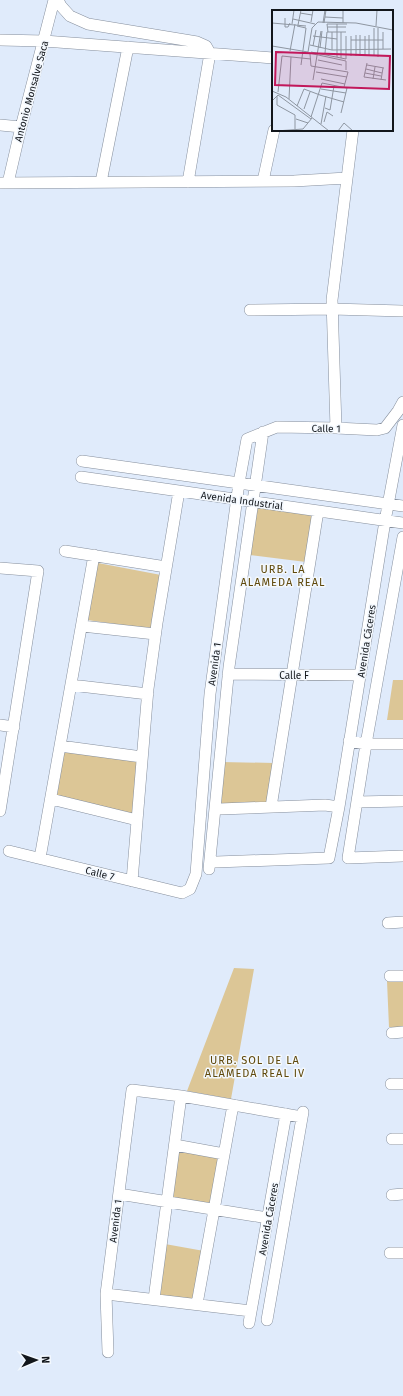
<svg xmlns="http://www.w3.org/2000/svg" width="403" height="1396" font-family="'Fira Sans',sans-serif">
<rect width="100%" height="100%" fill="#e0ebfb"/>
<path fill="#dcc696" d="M258,506L312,514L306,562L250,555Z
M98,563L161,575L151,629L87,620Z
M393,680H403V720H387Z
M64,751L139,761L134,814L57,795Z
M221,762L274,763L267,803L218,805Z
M234,968L254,969L231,1099L187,1091Z
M403,980V1027H389L387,981Z
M177,1148L221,1156L212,1204L171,1198Z
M165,1244L204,1251L195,1300L157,1297Z"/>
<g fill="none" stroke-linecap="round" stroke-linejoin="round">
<g stroke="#868f9d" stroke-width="12">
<path id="minor" d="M58,0L61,6L70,16L88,24L197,42L206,46L210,53L188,182
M0,40L44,41L273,58
M0,125L21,127
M263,181L274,130
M101,182L128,47
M0,183L294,181L347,178
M8,183L21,127L54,0
M250,310L332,309L403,311
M336,428L332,300L353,130
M82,461L403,506
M81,477L403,523
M403,537L366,744L348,858L403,856
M65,551L166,567
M0,568L38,571L0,811
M82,626L155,634
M228,674L360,675
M71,685L148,694
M0,725L14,727
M349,741L366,744H403
M60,746L142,757
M51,799L137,820
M357,802L403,801
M271,807L318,511
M220,809L325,805L339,807
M9,851L182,893L190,889L196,874L210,694L239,483L247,439L277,427L336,428L377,430L385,428L398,411L403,402
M40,858L94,555
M216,862L329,858L339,807L385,521L403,425
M209,869L229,667L263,432
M132,881L148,689L157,623L179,491
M388,923L403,922
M390,976H403
M392,1033L403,1032
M391,1084H403
M392,1139H403
M175,1145L224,1154
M119,1194L268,1218
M392,1195L403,1194
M390,1253H403
M106,1294L251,1311
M154,1299L181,1096
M197,1304L233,1105
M267,1320L303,1112
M249,1323L286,1114
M108,1352L106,1294L132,1090L181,1096L302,1117"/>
</g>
<use href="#minor" stroke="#fff" stroke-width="11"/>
</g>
<g text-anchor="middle" stroke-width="3" stroke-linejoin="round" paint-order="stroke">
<g font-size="10" fill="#12161b" stroke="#f3f8fe">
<text transform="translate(31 91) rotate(-75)" y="4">Antonio Monsalve Saca</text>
<text transform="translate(326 428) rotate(1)" y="4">Calle 1</text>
<text transform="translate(242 500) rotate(8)" y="4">Avenida Industrial</text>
<text transform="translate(366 641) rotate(-81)" y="4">Avenida Cáceres</text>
<text transform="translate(214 664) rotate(-82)" y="4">Avenida 1</text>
<text x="294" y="679">Calle F</text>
<text transform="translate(100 873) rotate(14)" y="4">Calle 7</text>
<text transform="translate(268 1219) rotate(-80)" y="4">Avenida Cáceres</text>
<text transform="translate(115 1221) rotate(-83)" y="4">Avenida 1</text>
</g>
<g font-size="11" letter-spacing="1" fill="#60490b" stroke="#f3f8fe">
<text x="283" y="573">URB. LA<tspan x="283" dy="13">ALAMEDA REAL</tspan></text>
<text x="255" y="1064">URB. SOL DE LA<tspan x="255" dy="13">ALAMEDA REAL IV</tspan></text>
</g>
</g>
<g transform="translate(272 10)">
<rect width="121" height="121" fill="#e0ebfb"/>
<path fill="none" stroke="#8e96a1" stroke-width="1" d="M28,3L40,5M53,7L71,8M13,8V17H16L18,13M21,9L43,14M39,12L41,0M0,13L34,16M51,13L53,0M52,13L54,0M71,13V0M20,14L22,0M26,15L29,0M25,16L34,18L29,55M104,16L105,0M56,17H74M106,18V47M56,22L55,14H75M60,22V40M69,22V48M111,22V39M88,25V46M41,26L65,29M79,26V46M93,26V46M79,30H111M38,35L60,40L119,39M0,36L36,42L40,18L46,12L84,13L121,20M41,36L44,20M48,38L50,21M18,41L23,14M39,42L74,49V26M37,43L74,51V60M53,43L55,22H74M38,44L39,56L76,62L72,77M84,46V25M97,46V25M102,46V18M65,47V14M46,50L70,55M95,53L92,67L114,70M95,55L112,58M94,59L110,63M44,62L75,67M93,63L109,66M49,69L73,74M101,69L103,57M41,70L49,21M109,70L111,58M49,79L74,83M0,81L14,87L57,121M6,82L10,46L39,49M48,85L72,92M5,86V95L23,105V119M17,89L19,47M0,91L6,85L39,109M25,96L32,79L48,85M53,98L58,100L62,76M32,99L38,82M39,107L50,73L75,78L69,103M24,109L36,113M52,112L55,102L61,106M49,114L54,86M4,121L31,119L40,108M66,121L72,113L81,121"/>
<path fill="#c2185b" fill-opacity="0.15" stroke="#c2185b" stroke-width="2" d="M4,42L118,46L117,79L3,75Z"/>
<rect width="121" height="121" fill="none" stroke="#12161b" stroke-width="2"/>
</g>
<g transform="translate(36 1360) rotate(88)" stroke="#f3f8fe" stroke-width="3" paint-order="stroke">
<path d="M0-3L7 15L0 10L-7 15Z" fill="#12161b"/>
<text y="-6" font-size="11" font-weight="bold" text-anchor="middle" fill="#12161b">N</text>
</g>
</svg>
